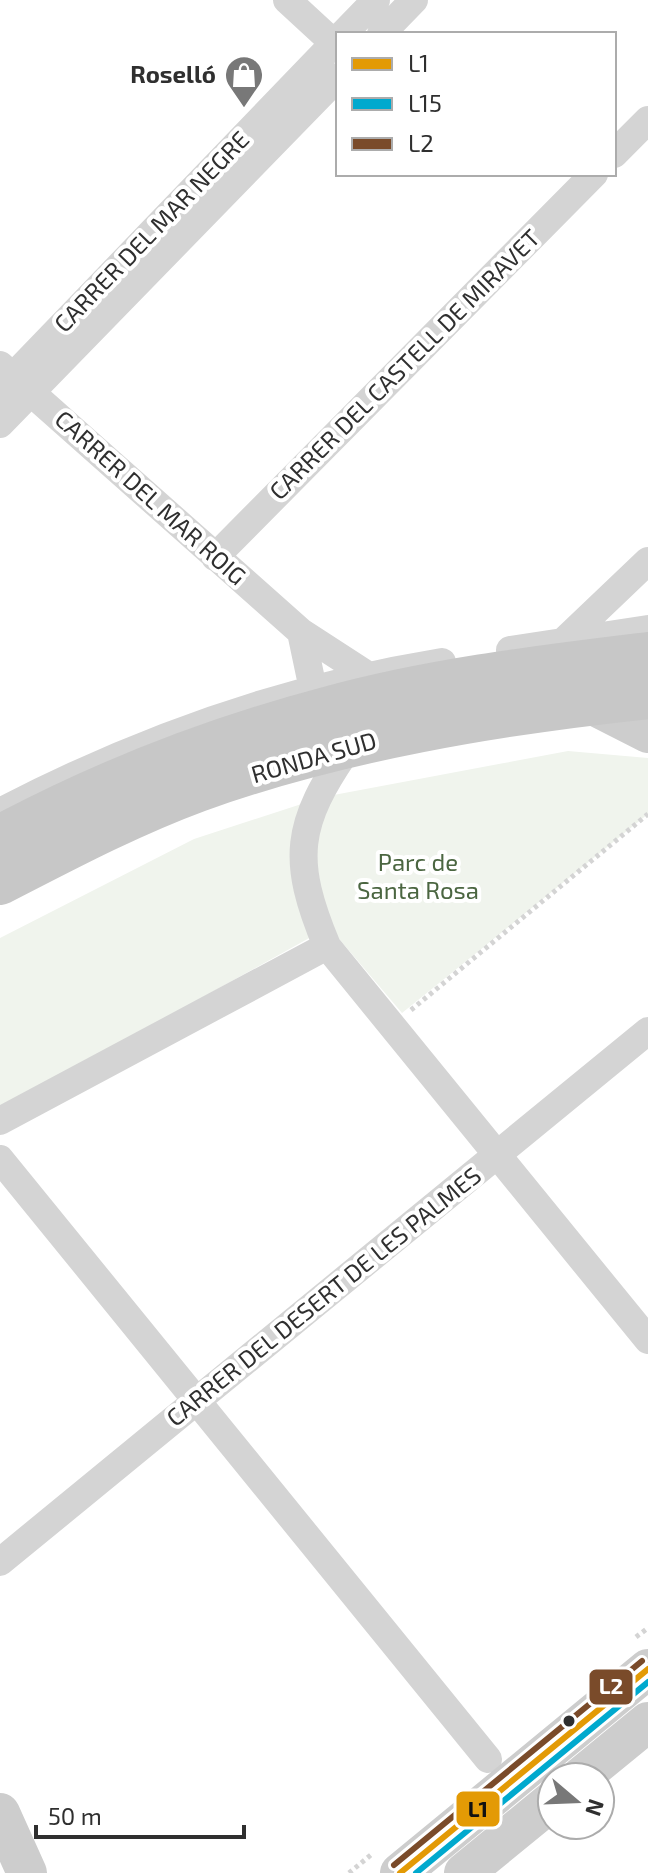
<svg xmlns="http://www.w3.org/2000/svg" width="648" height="1873" font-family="'Exo 2',sans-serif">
<rect width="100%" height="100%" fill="#fff"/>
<path fill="#f0f4ed" d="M568,751L648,758V814L402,1013L329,927L0,1110V938L194,839L323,797Z"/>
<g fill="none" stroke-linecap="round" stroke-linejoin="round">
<path stroke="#d4d4d4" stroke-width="5" stroke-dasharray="4 4" stroke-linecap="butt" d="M411,1010L648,814
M636,1637L648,1628
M349,1873L372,1854"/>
<path stroke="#d4d4d4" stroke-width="28" d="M287,0L338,47
M343,34L376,0
M381,34L414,0
M614,154L648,120
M0,365L301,632L375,680
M0,390L338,39
M0,424L338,77
M215,557L594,174
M301,632L313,689
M563,642L648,561
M510,650L648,629
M349,747C295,824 291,860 327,946L648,1340
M0,812C138,740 288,687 442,662
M0,1121L327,946
M0,1159L488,1759
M0,1562L648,1031"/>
<path stroke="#cdcdcd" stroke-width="40" d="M589,703L648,733
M581,1777L648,1722
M0,1813L27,1873
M400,1873L648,1669
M464,1873L552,1801"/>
<path stroke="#c7c7c7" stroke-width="44" d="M0,837C103,782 213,739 326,709C430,680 541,667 648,654
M0,883C64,850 130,815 198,790C340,739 498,713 648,697"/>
<g stroke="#fff" stroke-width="12">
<path id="bus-1" d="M400,1873L648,1669"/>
</g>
<g stroke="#fff" stroke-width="12">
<path id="bus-2" d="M416,1873L648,1682"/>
</g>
<g stroke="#fff" stroke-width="12">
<path id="bus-3" d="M394,1865L642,1661"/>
</g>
<use href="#bus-1" stroke="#e39a05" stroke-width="6"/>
<use href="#bus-2" stroke="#00a9ce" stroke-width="6"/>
<use href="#bus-3" stroke="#7a4b2a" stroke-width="6"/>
</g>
<defs>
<g id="shop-pin" transform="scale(2)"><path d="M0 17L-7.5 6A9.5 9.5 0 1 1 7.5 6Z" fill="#787878" stroke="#fff"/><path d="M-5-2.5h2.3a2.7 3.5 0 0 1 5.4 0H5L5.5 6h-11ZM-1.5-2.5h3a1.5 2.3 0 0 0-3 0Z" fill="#fff"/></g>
</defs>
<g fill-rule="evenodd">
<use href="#shop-pin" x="244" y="75"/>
</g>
<circle fill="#2f2f2f" stroke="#fff" stroke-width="3" cx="569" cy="1721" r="7"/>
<g text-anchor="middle" stroke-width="8" stroke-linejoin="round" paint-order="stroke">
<g font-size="24" font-weight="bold" fill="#2f2f2f" stroke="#fff" text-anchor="end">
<text x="216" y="83">Roselló</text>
</g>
<g font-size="24" fill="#2f2f2f" stroke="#fff">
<text transform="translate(152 232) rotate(-46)" y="8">CARRER DEL MAR NEGRE</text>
<text transform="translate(405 365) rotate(-45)" y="8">CARRER DEL CASTELL DE MIRAVET</text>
<text transform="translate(150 498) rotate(42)" y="8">CARRER DEL MAR ROIG</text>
<text transform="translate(314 758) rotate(-16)" y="8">RONDA SUD</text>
<text transform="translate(324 1297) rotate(-39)" y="8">CARRER DEL DESERT DE LES PALMES</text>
</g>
<g font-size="24" fill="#4b6641" stroke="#fff">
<text x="418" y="871">Parc de<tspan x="418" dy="28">Santa Rosa</tspan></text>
</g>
</g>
<g stroke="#fff" stroke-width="3">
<rect x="588" y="1668" width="46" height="38" rx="8" fill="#7a4b2a"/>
<rect x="455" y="1790" width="46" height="38" rx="8" fill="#e39a05"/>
</g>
<g font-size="22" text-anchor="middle" font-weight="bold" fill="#fff">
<text x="611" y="1694">L2</text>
</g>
<g font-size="22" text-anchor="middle" font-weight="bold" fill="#111">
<text x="478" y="1817">L1</text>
</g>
<rect x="336" y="32" width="280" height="144" fill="#ffffff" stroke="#acacac" stroke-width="2"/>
<rect x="352" y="58" width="40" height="12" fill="#e39a05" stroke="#acacac" stroke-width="2"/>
<text x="408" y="72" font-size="24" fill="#2f2f2f">L1</text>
<rect x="352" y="98" width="40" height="12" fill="#00a9ce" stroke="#acacac" stroke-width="2"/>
<text x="408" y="112" font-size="24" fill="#2f2f2f">L15</text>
<rect x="352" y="138" width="40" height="12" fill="#7a4b2a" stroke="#acacac" stroke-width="2"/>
<text x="408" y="152" font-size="24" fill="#2f2f2f">L2</text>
<g transform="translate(576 1801) rotate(109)"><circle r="38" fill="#ffffff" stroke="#acacac" stroke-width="2"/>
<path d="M0-6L14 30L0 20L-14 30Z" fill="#787878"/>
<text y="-12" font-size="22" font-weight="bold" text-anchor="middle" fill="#2f2f2f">N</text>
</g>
<path d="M36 1825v12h208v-12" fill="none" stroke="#2f2f2f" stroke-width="4"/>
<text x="48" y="1825" font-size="24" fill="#2f2f2f" stroke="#ffffff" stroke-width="6" paint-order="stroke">50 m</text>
</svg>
